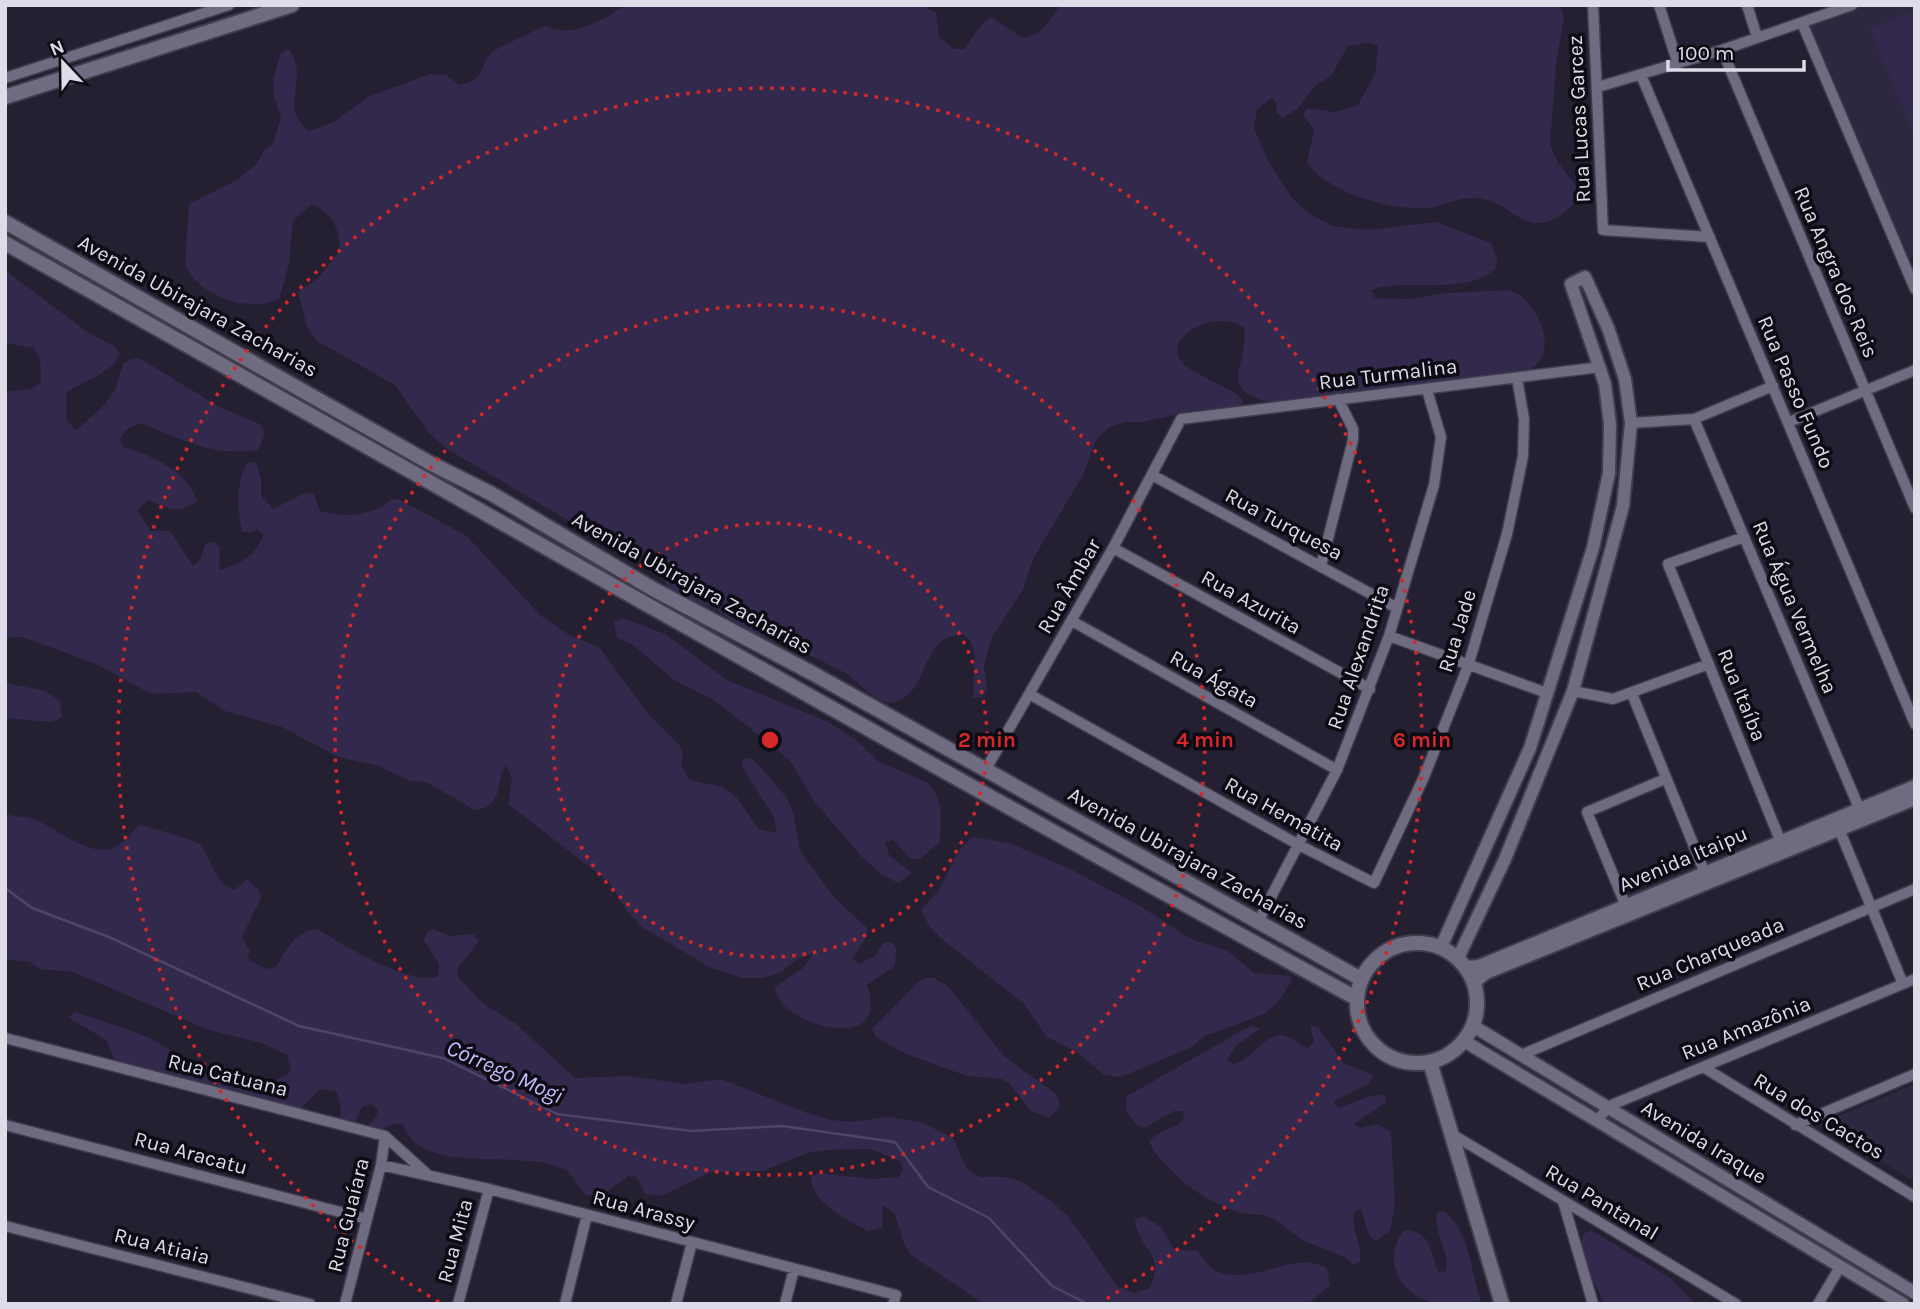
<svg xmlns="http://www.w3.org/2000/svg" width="1920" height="1309" font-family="Karla,sans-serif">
<rect width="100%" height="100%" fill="#242032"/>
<path fill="#2d283f" d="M1852,5H1915V257L1906,260L1802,23Z
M1915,1084V1182L1819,1124Z"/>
<path fill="#32294d" d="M625,5H923L936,13L939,37L954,49H964C972,39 980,23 991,17L1023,38C1046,34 1047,20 1061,5H1560L1564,17L1556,64L1550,144L1557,161L1579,190C1578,203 1571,207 1562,214C1526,240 1512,202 1479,198C1462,196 1443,206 1427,208C1393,212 1324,191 1307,162L1314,130L1303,115L1307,108L1334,112L1358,105L1375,74L1378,46L1368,43L1348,46L1331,76L1315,86L1298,108L1283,118L1276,113L1277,104L1272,98L1257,109L1254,128L1268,161L1292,198L1307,212L1332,226L1367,230L1436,222L1491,243L1497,259L1496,268C1467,297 1408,277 1371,290L1375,298L1408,299L1448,293L1509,290C1541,300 1564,362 1522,372L1274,403C1214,391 1249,367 1244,328C1220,308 1162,335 1181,361C1191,373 1223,385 1238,395L1243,401L1239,409L1222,412L1202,409L1142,422H1125L1108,428L1096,440L1083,475L1034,557L1022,591L991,639L984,666L987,690L982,697L973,698L975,656L970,640L964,635C919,634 932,689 897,701C877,709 860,680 843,672C831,666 818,659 805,653C788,644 768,641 750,631C738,624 726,616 714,609C703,604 690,601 679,595C661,586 661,566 646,555L588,532L447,449L429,433L395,385L317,341L307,327L298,292L318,278L340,251C339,227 333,214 312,204L293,221L289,264L279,299C249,314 198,296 185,264L189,204L237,180L257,164L264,150L273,144L281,118L274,97L273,79L281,53L289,49C311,80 277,107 309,131L332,123L368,97L430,74L446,75L459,85C487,80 477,68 492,52C495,49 540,28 546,26C567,40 607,19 625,5Z
M1911,11L1915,19V137L1870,29Z
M5,270L89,333L114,346L120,354C113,373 82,381 67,393L66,419L76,431L104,405L115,390L123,364L130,359L139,358L218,406L262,425L265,434L258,450C209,457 184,439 140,423L126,430L120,439L123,447C151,455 188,471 197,501C180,514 166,509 149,500L137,510L151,531H170L193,566L200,560L205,544L214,542L220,547L219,570C236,567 261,552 263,534L257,530L250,533L242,531C237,509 236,483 247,463L256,462L261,478V496L273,509L305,493L314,494L320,511C342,518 375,516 392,499L400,500L467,536L540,615L568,634L600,648L648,714L680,746L683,756L681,765L690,780L723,787L737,798L759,829L777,833L774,817L742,767L743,758L751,759L758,764L787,798L794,815L800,850L833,896L867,928V936L853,958L858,964L874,957L884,943L892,942L896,949L895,966L867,985C894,1058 775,1025 775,987L803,968L813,954L799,958L780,973L761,978H742L711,968L642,927L627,911L609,882L508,804L512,779L506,765C495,783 504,807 475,810L428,783L408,780L379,766L338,757L282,727L225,711L196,692L151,694L98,665L56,649L22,637L5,638V392L31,389L41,382L40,358L33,348L5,343Z
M623,618L665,634L727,680L826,721L854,738L878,761L928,783L935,792L941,809L940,842L920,859H911L893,840L885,842L889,855L912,873L899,883L883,876L861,856L814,801L791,762L769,743L712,699L674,680L632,644L617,638L614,622Z
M5,683L46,691L60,701L62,717L52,722L5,718Z
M5,814C16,817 28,816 38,821C59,830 85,854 110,849C124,846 129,833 140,825C148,827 194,840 198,843C214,858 211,882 235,890L247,879L259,890L261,898L242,937L250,952L247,954L250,961L267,969L276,967C286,950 295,931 317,929C342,944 411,987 438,976L439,964L424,940L427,932L434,929L449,936L473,934L479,941L457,969L458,977L484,1004L516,1024L575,1078L628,1076L686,1084L721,1079L807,1113L832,1120L853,1122L887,1117L921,1122L953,1138L966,1167L973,1174L981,1177H1005L1020,1181L1052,1202L1068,1216L1117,1286L1134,1293L1150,1288C1166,1249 1138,1252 1135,1219L1143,1216L1161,1227L1174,1249L1197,1251C1203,1257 1208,1267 1216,1271C1253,1287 1294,1249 1327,1268L1330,1285L1308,1304H984L910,1254L902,1239L895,1214L882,1205L883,1227L868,1231C848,1221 811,1202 811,1178L817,1173L872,1179L899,1177L903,1169L900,1161L871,1149L827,1150L807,1153L763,1171L711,1172L661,1196L645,1194L637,1177L628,1176L606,1192L587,1196C577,1188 574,1173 562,1168C521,1151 448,1170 414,1142C409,1137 406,1130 402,1124H392L379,1131L366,1127L376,1117L378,1109L371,1104L362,1107L354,1124L340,1123L341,1107L336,1091L320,1089L300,1109L260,1098H244L116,1063L106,1040L68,1017L75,1012C100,1021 122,1026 147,1037C165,1045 180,1059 198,1068C220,1078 273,1091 291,1071L287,1055L262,1043L209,1030L73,972L39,969L30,962L5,959Z
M973,837L1009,843L1070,869L1140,906L1193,940L1228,951L1254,973L1290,976L1292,981L1277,1003L1264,1014L1205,1036L1191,1047L1128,1074L1120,1077L1104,1075L1077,1052L1047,1037L1024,1004L942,939L930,927L921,911C926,903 934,897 939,889C951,870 953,852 973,837Z
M926,978H934L949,987L1004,1056L1055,1093C1063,1104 1059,1111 1048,1118L1031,1111L1009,1083L1002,1079L967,1076L906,1054L876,1037L872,1029L918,982Z
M1252,1025L1260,1029L1237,1045L1227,1059L1233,1064C1253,1060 1265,1033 1282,1035C1292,1036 1298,1045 1308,1048L1314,1041L1310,1025L1318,1027L1343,1063L1373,1075L1370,1083L1334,1101L1338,1108L1370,1096L1386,1095L1385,1103L1354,1124L1361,1128L1377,1124L1391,1132L1395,1206L1390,1231L1375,1241L1369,1235L1361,1209L1354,1212C1350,1229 1363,1244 1360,1261L1354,1265C1340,1252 1325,1250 1307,1242C1294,1236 1284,1225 1272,1218C1261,1213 1247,1215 1235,1211C1203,1201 1165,1171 1149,1142C1157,1130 1174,1130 1184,1119L1183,1111H1174L1144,1128L1137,1125L1126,1112L1127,1096Z
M1437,1212H1445C1472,1235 1470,1273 1482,1304C1468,1304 1451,1307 1437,1304C1401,1296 1380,1262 1404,1230C1432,1231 1430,1252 1439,1273L1446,1271C1451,1250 1432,1233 1437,1212Z
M1591,1230L1669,1277L1696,1304H1604C1596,1282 1577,1258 1583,1234Z"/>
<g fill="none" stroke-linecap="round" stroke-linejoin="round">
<path stroke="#514469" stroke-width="2.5" d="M5,888L32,908L109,937L299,1026L443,1058L557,1114L691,1131L782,1126L895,1142L928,1187L989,1218L1052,1286L1088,1304"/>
<g stroke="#403c4b" stroke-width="13">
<path id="minor" d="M1593,5L1603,230L1710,237
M1659,5L1678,64
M1747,5L1757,37
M1802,23L1915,289
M1722,50L1915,508
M1641,75L1915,724
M5,78L229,5
M1598,87L1722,50L1852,5
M1694,419L1862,815
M1789,422L1915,370
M1631,423L1694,419L1773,386
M1152,475L1397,608
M1744,537L1668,564L1780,840
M1113,548L1370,689
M1321,566L1353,440V429L1338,399
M1072,621L1337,770
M1389,636L1547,693
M1573,691L1613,699L1709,664
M1029,694L1299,845L1374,883L1424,777L1468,666L1507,534L1523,456L1524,419L1517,378
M1632,694L1707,878
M986,769L1113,548L1181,419L1600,367
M1837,824L1903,984
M1628,911L1587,812L1665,779
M1258,922L1337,770L1389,636L1434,485L1441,437L1427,390
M5,1038L385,1136L426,1173
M1521,1055L1915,889
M1703,1067L1915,1197
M1598,1120L1609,1106L1915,979
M5,1125L367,1219
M1795,1125L1915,1074
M1450,1133L1736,1304
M381,1165L489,1189L896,1295L893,1304
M1563,1201L1593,1304
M5,1226L310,1304
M345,1304L381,1165L385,1136
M458,1304L489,1189
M565,1304L587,1215
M676,1304L692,1242
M785,1304L794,1269
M1818,1304L1840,1267"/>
</g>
<g stroke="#403c4b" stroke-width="16">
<path id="tertiary" d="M1441,947L1530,748L1593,548L1609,473L1610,424L1605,384L1571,284L1585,277L1608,328L1625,379L1631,423L1623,506L1573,691L1505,859L1458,958
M1466,967L1479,966L1915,786
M1474,983L1486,973L1915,799
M1473,1026L1915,1293
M1464,1041L1903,1304"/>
</g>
<g stroke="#403c4b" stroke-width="18">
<path id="secondary" d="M5,97L292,5
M5,222L430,463L492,494L653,589L812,673L1361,979
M5,243C455,495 903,752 1356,998
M1357 1003a60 60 0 1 1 120 0a60 60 0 1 1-120 0Z
M1430,1062L1502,1304"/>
</g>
<use href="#minor" stroke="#6f6b81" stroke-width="10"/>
<use href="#tertiary" stroke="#6f6b81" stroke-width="12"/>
<use href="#secondary" stroke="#6f6b81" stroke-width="14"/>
</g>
<g fill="none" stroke="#d62828" stroke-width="3.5" stroke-dasharray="3.5 7">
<circle cx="770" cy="740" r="217"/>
<circle cx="770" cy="740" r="435"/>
<path d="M439 1302A652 652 0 1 1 1101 1302"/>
</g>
<g text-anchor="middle" stroke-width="7" stroke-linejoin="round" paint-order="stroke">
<g font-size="21" fill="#dedce8" stroke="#0d0b13">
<text transform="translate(1579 119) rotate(-93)" y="7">Rua Lucas Garcez</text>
<text transform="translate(1836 272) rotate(67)" y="7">Rua Angra dos Reis</text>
<text transform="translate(198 306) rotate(29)" y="7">Avenida Ubirajara Zacharias</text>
<text transform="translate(1388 374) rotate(-7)" y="7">Rua Turmalina</text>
<text transform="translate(1796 392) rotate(67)" y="7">Rua Passo Fundo</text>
<text transform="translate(1284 524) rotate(28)" y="7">Rua Turquesa</text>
<text transform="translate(692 583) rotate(29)" y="7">Avenida Ubirajara Zacharias</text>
<text transform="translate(1069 586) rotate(-60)" y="7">Rua Âmbar</text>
<text transform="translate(1251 602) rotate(29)" y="7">Rua Azurita</text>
<text transform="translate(1795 607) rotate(67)" y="7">Rua Água Vermelha</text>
<text transform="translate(1457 631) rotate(-73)" y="7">Rua Jade</text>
<text transform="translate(1358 657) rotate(-71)" y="7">Rua Alexandrita</text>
<text transform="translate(1214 679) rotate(29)" y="7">Rua Ágata</text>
<text transform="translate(1742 695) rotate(68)" y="7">Rua Itaíba</text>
<text transform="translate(1284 814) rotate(29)" y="7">Rua Hematita</text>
<text transform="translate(1188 858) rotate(29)" y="7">Avenida Ubirajara Zacharias</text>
<text transform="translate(1683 859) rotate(-23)" y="7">Avenida Itaipu</text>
<text transform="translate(1710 954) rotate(-23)" y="7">Rua Charqueada</text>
<text transform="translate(1746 1028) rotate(-22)" y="7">Rua Amazônia</text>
<text transform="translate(228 1075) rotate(14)" y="7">Rua Catuana</text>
<text transform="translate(1819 1116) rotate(31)" y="7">Rua dos Cactos</text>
<text transform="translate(1704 1142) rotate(31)" y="7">Avenida Iraque</text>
<text transform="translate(191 1153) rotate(15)" y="7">Rua Aracatu</text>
<text transform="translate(1602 1202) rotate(31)" y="7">Rua Pantanal</text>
<text transform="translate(644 1210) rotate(15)" y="7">Rua Arassy</text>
<text transform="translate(348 1215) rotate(-76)" y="7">Rua Guaíara</text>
<text transform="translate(455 1241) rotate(-75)" y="7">Rua Mita</text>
<text transform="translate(162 1246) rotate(14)" y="7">Rua Atiaia</text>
</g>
<g font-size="23" font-style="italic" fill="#c6b8fb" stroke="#0d0b13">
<text transform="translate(505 1071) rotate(24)" y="8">Córrego Mogi</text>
</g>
</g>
<circle cx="770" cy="740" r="10" fill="#d62828" stroke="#0d0b13" stroke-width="3.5"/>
<g font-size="21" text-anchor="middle" font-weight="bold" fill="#d62828" stroke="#0d0b13" stroke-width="7" stroke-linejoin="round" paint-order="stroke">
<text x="987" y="747">2 min</text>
<text x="1205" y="747">4 min</text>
<text x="1422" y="747">6 min</text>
</g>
<rect width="1920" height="1309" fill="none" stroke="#dedce8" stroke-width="14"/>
<g transform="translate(63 63) rotate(338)" stroke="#0d0b13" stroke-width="5" paint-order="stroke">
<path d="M0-5L12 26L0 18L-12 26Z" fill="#dedce8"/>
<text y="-10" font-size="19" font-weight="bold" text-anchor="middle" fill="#dedce8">N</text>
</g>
<path d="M1668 60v10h136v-10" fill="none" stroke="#dedce8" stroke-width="3.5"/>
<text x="1678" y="60" font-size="21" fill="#dedce8" stroke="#0d0b13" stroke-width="5" paint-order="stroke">100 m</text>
</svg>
